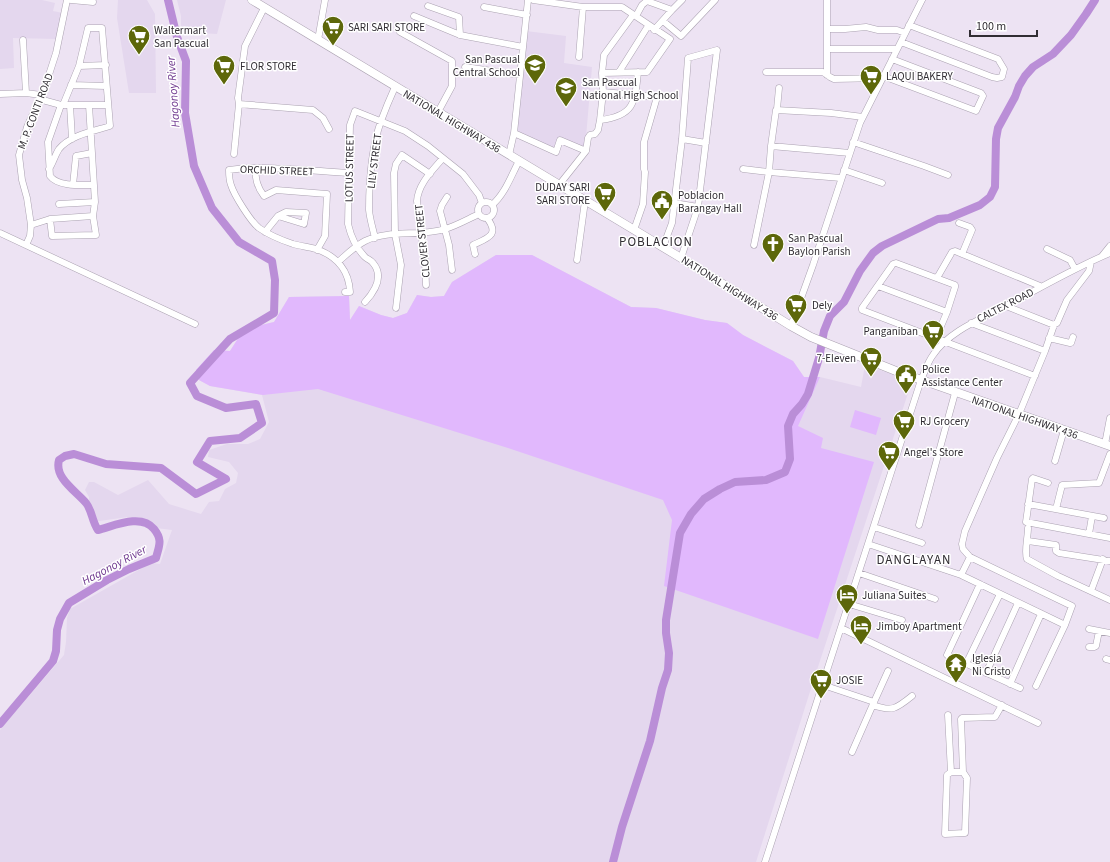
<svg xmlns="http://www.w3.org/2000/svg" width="1110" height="862" font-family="'Source Sans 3',sans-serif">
<rect width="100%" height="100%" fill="#ede3f3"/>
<path fill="#e4d7ee" d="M0,0H42L55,3L53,11L63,13L57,39L13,38L14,68L0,69Z
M118,0H147L155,14L156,93H129L117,18Z
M177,0H226L217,34L181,32V16Z
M526,31L566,36L564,63L592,67L585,149L559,140L555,150L516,133Z
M496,255H532L631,307L656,308L705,320L727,323L743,335L793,361L804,377H820L861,387L865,365L912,381L814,679L756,862H0V730L64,655L66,642L67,618L70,609L151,563L160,564L172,530L156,528L151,523L128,517L99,521L89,520V497L85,490L89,482H94L118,495L148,480L169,504L201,514L209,502L219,501L225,489L236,483L238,473L229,462L208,457L209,450L227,444H248L260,439L269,422L262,395L210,386L199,380L196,370L214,350L230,351L244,329L274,322L289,297L349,296L350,320L359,306L381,315L393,318L407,313L417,295L431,297L444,296L452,282Z"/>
<path fill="#e1b8fd" d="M496,255H532L631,307L656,308L705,320L727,323L743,335L793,361L804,377H820L798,426L823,438L821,448L874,462L818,639L664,586L672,520L663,500L508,448L318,389L263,395L210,386L199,380L196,370L214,350L230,351L244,329L274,322L289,297L349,296L350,320L359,306L381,315L393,318L407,313L417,295L431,297L444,296L452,282Z
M855,410L881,418L876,435L850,427Z"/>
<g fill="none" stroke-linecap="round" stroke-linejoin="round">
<path stroke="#ba8ed7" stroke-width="8" d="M0,724L53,661L56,651L57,630L60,619L69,603L107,580L129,569L156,558C159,546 163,540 154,529C141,513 114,526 98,530C92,522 92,510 86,503C76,491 54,478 59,460L65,456L74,454L106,464L161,468L196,494L226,479L197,462L210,441L240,438L262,423L256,404L226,408L197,396L190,383L230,339L274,313L275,280L272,261L239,242L212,208L194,166L185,113L186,61L177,37L168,0
M613,862L622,827L650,741L662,688L668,670L669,653L666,633V620L680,533L691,514L704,499L720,489L735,482L766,480L785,472L790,459L788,426L793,414L802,404L808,394L819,358L824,331L830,316L844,302L860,271L873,253L882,246L938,219L949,218L980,205L990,197L995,187L996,139L998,128L1015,97L1019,86L1025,76L1033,67L1053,54L1071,35L1086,14L1095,0"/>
<g stroke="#aba2b1" stroke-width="7">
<path id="minor" d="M71,0L93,2
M533,0L583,7H622L670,39L647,72L602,73
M827,0V75
M647,1L672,10L682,0
M428,6L459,17L460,35
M484,7L527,15
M414,16L460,35L523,47
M636,16L642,5L648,0
M663,21L681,36L715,0
M827,29H845L866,27L878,30H897L905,33
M654,30L672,10
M400,32L452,61V86L438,112
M23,40L26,93
M318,40L325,0
M901,42L992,77L997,78L1002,77L1004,69L998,59L909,25
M827,49H897
M579,57L583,7
M79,66L106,65
M465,67L520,75
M619,72L648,26
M766,72H823L830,77L834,79L882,78
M883,76L976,111L983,96L981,93L892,59
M71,85L106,86
M603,92L657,97L644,142V169L645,172L643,204L634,230
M0,94L26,93L41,95
M39,99L61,105H108
M239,104L313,110L323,118L329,129
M61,105L48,142L50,176C58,187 82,185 94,185
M70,105L72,139
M777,109L779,88
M600,120L603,92L602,73L604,55L633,15
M514,133L556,152L560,140L586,151
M682,139L706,143
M853,142L924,166L948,175
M771,146L776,110L831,113L863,117
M234,154L239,104L238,98L245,46L264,8
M509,155L514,133L528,0
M49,169C53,163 55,155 59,149C70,135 94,131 110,126L102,28H88L79,66L63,105
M255,169C256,180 257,187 264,196L276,190L327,194L325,236L317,250
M743,169L769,172L754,245
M844,170L882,183
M841,178L769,172L771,146L850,153
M73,185L76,156L92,153
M559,185L586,151L588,138L590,135L595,134L598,130L600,120C634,116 635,103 638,72
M447,197L442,205L440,211L449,245L452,270
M478 210a8 8 0 1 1 16 0a8 8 0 1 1-16 0Z
M674,203L698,207
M59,204L95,202
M492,205C505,194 511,176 519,161
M50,219L52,236L96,235L93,216L95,202L89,105
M959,223L970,227L972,230L962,254
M31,225L50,219L93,216
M265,232L278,216L286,212L306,213L304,224L278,216
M0,233L195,324
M375,238C373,229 370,220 369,210C369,182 371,149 381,121C385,110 390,98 395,87
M26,245L30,236L31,225L27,198L22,180L19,155L27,127L45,87L56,53L67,0
M663,247L672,223L682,139L688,58L717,50L698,207L681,258
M1047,249L1070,260L1075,269
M475,254L473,245C488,238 500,235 487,218
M1102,256L1110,246
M577,260L585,201
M338,262C346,255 355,246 365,241C390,229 419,237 445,229C456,226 468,219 479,214
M937,278L952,252L955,251L1040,286
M426,285L425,261L417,201C418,184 432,171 443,158
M878,286L947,312
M345,292H350C349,271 337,256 316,249C309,247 300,246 293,244C281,240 269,235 259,228C251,222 234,195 231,185C229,180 229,175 229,170C266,165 312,171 350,173
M365,302C375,291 384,276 373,263C371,260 367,259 365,257C356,248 351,237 348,224L350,125L355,111L405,131L428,146L463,174L479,195L482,203
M1006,306L1054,325L1045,351L1019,414L997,458L965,531L962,544L963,549L970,557L1072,606L1065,625L1036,686
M396,308L401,265L395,234L394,173L396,164L402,155L430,174
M971,323L1045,351
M1053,325L1057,323L1067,300L1089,271L1091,262
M791,326L813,265L860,123L922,0
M936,338L947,312L955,287V285L896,263L893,264L862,308V310L1035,376
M1049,338L1070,343H1071L1073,337
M1105,444L1110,418
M1055,461L1064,430
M1048,483L1033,478L1032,479L1026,522L1110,538
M1028,504L1104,518
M1056,509L1062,485L1099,483L1110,454
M919,525L955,393
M874,527L922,543
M1028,528C1028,537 1024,552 1027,559L1058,576L1110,600
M1089,534L1092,516
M1028,541L1056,545V551L1059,553L1110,561
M868,544L961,575L1065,625
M859,573L935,599
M961,575L970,557
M980,584L947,655L1020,688
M1091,591L1103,559
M849,604L902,620
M841,628L1038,723
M1089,629L1110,633
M1089,647H1094L1096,646L1099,631
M1106,659L1110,660
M966,664L1000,594
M986,673L1018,603
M1010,684L1041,614
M823,685L874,702L888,671
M873,705C892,712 896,709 912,696
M948,715L951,772
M852,752L874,702
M963,772H951L947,775L945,834L965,833L967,778L963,772L961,719L962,718L995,717L1002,705
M765,862L921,380C925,372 927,363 933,355C949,331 981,319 1006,306C1040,288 1074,268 1110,253"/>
</g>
<g stroke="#aba2b1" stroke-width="9">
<path id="major" d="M252,0L681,258L791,326L811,337L896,371L1110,446"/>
</g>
<use href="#minor" stroke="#fff" stroke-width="6"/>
<use href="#major" stroke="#fff" stroke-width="8"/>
</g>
<defs>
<g id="supermarket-pin" transform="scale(1.15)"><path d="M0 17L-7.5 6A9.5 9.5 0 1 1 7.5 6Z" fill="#5d670a" stroke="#fff"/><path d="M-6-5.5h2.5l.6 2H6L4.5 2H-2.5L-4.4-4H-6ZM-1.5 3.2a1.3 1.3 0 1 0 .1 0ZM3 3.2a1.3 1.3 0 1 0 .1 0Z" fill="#fff"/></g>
<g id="school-pin" transform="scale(1.15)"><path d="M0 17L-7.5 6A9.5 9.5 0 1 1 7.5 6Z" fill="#5d670a" stroke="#fff"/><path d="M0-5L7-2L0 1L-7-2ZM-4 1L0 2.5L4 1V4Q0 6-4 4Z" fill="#fff"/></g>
<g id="civic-pin" transform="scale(1.15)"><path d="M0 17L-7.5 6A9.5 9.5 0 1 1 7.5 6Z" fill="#5d670a" stroke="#fff"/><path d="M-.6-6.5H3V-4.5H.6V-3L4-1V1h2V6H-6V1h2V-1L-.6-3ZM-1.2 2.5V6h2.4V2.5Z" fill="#fff"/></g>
<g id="church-pin" transform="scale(1.15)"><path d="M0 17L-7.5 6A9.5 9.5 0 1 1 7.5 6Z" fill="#5d670a" stroke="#fff"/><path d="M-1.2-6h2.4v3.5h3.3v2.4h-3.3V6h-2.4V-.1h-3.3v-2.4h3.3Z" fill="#fff"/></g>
<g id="hotel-pin" transform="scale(1.15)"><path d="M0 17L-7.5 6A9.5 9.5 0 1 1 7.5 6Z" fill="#5d670a" stroke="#fff"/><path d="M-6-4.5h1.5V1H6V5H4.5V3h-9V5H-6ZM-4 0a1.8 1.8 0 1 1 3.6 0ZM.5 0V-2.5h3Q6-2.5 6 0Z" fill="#fff"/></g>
<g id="temple-pin" transform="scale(1.15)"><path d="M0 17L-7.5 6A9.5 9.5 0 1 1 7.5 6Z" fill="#5d670a" stroke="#fff"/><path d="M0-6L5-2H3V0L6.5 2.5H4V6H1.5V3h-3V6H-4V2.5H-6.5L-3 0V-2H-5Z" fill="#fff"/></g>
</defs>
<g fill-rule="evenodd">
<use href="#supermarket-pin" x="333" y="27"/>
<use href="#supermarket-pin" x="139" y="36"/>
<use href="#school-pin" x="535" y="65"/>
<use href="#supermarket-pin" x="224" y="66"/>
<use href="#supermarket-pin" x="871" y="76"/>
<use href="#school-pin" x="566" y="88"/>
<use href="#supermarket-pin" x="605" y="193"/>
<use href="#civic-pin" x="662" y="201"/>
<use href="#church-pin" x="773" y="244"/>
<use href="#supermarket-pin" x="796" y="305"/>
<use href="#supermarket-pin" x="933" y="331"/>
<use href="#supermarket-pin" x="871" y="358"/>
<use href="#civic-pin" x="906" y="375"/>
<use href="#supermarket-pin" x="904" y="421"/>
<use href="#supermarket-pin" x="889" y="452"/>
<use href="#hotel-pin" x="847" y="595"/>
<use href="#hotel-pin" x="861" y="626"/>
<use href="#temple-pin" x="956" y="664"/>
<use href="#supermarket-pin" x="821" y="680"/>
</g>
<g text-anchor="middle" stroke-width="3" stroke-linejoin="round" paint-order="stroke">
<g font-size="11" fill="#312d33" stroke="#fff" text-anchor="start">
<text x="348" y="31">SARI SARI STORE</text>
<text x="154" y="34">Waltermart<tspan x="154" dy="13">San Pascual</tspan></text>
<text x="520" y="63" text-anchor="end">San Pascual<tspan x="520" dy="13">Central School</tspan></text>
<text x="240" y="70">FLOR STORE</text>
<text x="886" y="80">LAQUI BAKERY</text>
<text x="582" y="86">San Pascual<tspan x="582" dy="13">National High School</tspan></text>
<text x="590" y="191" text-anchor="end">DUDAY SARI<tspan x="590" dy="13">SARI STORE</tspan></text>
<text x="678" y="199">Poblacion<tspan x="678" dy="13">Barangay Hall</tspan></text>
<text x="788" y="242">San Pascual<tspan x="788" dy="13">Baylon Parish</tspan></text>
<text x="812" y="309">Dely</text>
<text x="918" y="335" text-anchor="end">Panganiban</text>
<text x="856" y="362" text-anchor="end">7-Eleven</text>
<text x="922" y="373">Police<tspan x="922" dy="13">Assistance Center</tspan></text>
<text x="920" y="425">RJ Grocery</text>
<text x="904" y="456">Angel's Store</text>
<text x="862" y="599">Juliana Suites</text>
<text x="876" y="630">Jimboy Apartment</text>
<text x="972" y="662">Iglesia<tspan x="972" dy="13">Ni Cristo</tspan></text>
<text x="836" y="684">JOSIE</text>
</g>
<g font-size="11" fill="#312d33" stroke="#fff">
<text transform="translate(35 111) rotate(-69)" y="4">M. P. CONTI ROAD</text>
<text transform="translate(452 121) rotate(31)" y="4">NATIONAL HIGHWAY 436</text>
<text transform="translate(374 161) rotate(-83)" y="4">LILY STREET</text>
<text transform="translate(349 168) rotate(-89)" y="4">LOTUS STREET</text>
<text transform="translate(277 170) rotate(2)" y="4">ORCHID STREET</text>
<text transform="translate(422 241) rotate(-96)" y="4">CLOVER STREET</text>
<text transform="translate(730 288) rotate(32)" y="4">NATIONAL HIGHWAY 436</text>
<text transform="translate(1005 305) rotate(-27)" y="4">CALTEX ROAD</text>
<text transform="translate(1025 417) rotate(19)" y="4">NATIONAL HIGHWAY 436</text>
</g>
<g font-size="12" font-style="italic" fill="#6f388f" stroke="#fff">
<text transform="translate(173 92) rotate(-94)" y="4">Hagonoy River</text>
<text transform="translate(114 565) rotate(-28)" y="4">Hagonoy River</text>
</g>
<g font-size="13" letter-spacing="1" fill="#312d33" stroke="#fff">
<text x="656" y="246">POBLACION</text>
<text x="914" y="564">DANGLAYAN</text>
</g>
</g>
<path d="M970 30v6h67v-6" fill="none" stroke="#312d33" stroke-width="2"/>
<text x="976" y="30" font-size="12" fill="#312d33" stroke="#ffffff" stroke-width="3" paint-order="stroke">100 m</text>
</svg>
